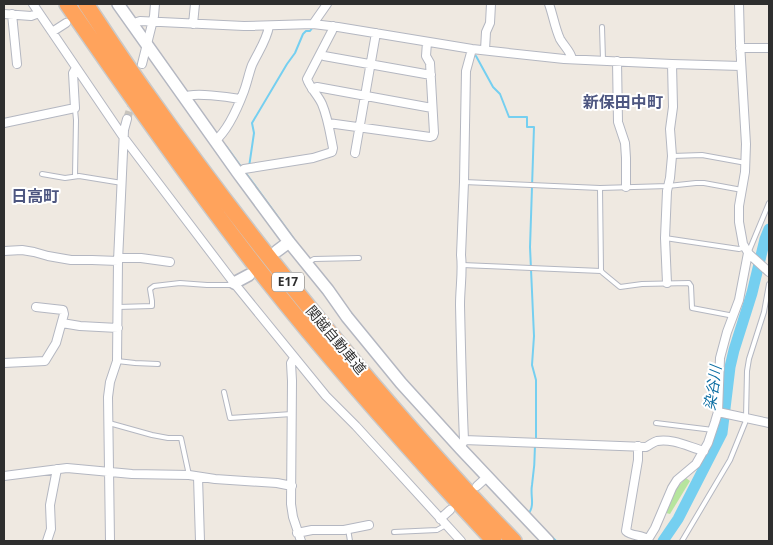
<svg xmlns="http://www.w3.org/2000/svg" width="773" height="545" font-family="'Open Sans','Noto Sans JP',sans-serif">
<rect width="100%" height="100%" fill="#efe9e1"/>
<path fill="#b6e59e" d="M686,478L690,481L670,514L666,513L675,490Z"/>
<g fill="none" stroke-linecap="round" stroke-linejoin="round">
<path stroke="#75cff0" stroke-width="2" d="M476,56L493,87L500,94L509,117H527V127H534L530,247L534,336L532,365L536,380V440
M226,146L242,168
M249,167L254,133L252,123L287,64L295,53L303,34L306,31H310L313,27
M245,172L294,239
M529,513C535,504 530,496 532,485C534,472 535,458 535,445
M552,537L556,541"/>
<path stroke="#75cff0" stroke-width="11" d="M663,541L678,519L722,433L730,367L734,350L752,293L765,239L769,229"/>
<path stroke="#c8c4bd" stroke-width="8" stroke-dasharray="8 4" stroke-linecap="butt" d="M127,119L133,100"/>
<g stroke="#b4b7c1" stroke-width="6">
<path id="lane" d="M602,27L603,60
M672,156L702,155L746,163
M42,174L65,178L79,176L122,183
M75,176L76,120L75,109
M464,182L600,188L668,186L696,183H704L742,190
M600,188L601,271L603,273L620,287L642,284L689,283L691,286L692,308L734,316
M665,238L739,249L745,247
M749,251L769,203
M309,262L314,259L359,258
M462,265L601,271
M118,307L152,306V301L150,289L154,286L180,283L207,285H230L232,284
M117,361L135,363L158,364
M224,392L230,418L292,414
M109,423L152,435L168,438H181L189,475
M656,423L713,430
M348,529L350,541
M394,532L437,530L446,525
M682,541L730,460L745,423L746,418L747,371L749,359L764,312L769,284"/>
</g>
<g stroke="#b4b7c1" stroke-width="10">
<path id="street" d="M33,4L124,138L234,283L326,396L356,426L461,541
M549,4C553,15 555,28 560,39C564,46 571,52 572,59
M739,4L740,43L746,144L745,172L739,206V222L743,244L749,254L769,272
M4,14L31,16L39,13
M12,14L17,64
M131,24L140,21L244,26L313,24L338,27L472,49L564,59L672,64L741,66
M193,24L195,4
M313,24L327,4
M52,32L66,23
M740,48H769
M485,50L486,32L490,23L491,4
M320,54L324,56L431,75
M617,61L618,122L625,143L626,158V187
M142,64L154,16L155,4
M312,89L317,87L432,108
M184,97C193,92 229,97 240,99
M4,123L75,108L73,73L76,68
M328,123L430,137L433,136L434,133L430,63L426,56L427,42
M215,141C228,130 238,107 244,91C247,83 249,73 252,65C258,52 267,40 269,26
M355,153L376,33
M238,173L244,169L313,158L332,152L333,148C330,133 328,118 322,104C318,95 310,88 307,79L332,31L333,26
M4,251L22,250L34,252L48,256L71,260H92L118,261
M118,258H141L170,262
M667,283L665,238L667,191L670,178L672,156L670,129L673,107L672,64
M62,323L80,326L118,328
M294,358L291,363L292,381L291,504L293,517L301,541
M4,363L45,361L56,343L64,314L63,310L36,307
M718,412L769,423
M464,440C462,395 461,350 460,305C460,288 463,271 461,255L464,182L466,71L472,49
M463,443L464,440L646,447C650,445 653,442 657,441C672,438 689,447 704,451
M638,446V460L626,531C632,537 642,534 648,540
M4,476L67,468L132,474L189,475L215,479L277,483L292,486
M198,477L200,541
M477,486L487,477
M440,519L450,510
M297,533L312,530H344L369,525
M47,541L51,529L50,505L57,469
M110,541L108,397L110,382L117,361L118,261L124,130L127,119
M647,541L655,528L672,488L677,480L696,464L708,443L715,422L718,412L720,358L727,332L739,300L748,253"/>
</g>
<g stroke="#b4b7c1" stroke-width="14">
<path id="secondary" d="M118,4L238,173L289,242L328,290L347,317L401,383L461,449L548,541
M277,251L289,242
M234,283L249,275"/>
</g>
<g stroke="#c9c9c9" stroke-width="18">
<path id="highway" d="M67,4C131,97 196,190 266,279C338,370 415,456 494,541
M86,4C106,34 126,65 147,94C217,193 292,289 370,381C417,436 464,490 514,541"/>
</g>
<use href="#lane" stroke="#fff" stroke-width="4"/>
<use href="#street" stroke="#fff" stroke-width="8"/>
<use href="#secondary" stroke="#fff" stroke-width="11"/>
<use href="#highway" stroke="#ffa35c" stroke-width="15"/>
</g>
<g text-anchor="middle" stroke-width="4" stroke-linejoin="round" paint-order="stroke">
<rect fill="#fff" stroke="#6d6d6d" stroke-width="1" x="272" y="272.5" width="32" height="19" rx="4"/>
<g font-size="12" font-weight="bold" fill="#2e2e2e">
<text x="288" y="286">E17</text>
</g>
<g font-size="14" fill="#2e2e2e" stroke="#fff">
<text transform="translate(336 340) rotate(50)" y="5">関越自動車道</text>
</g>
<g font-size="15" font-style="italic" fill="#0d6fa3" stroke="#fff">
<text transform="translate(713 388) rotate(-82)" y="5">染谷川</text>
</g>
<g font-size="16" font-weight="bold" fill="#4d5680" stroke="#fff">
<text x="623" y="108">新保田中町</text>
<text x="35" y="202">日高町</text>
</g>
</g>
<rect width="773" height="545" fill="none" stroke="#2e2e2e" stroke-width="10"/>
</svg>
